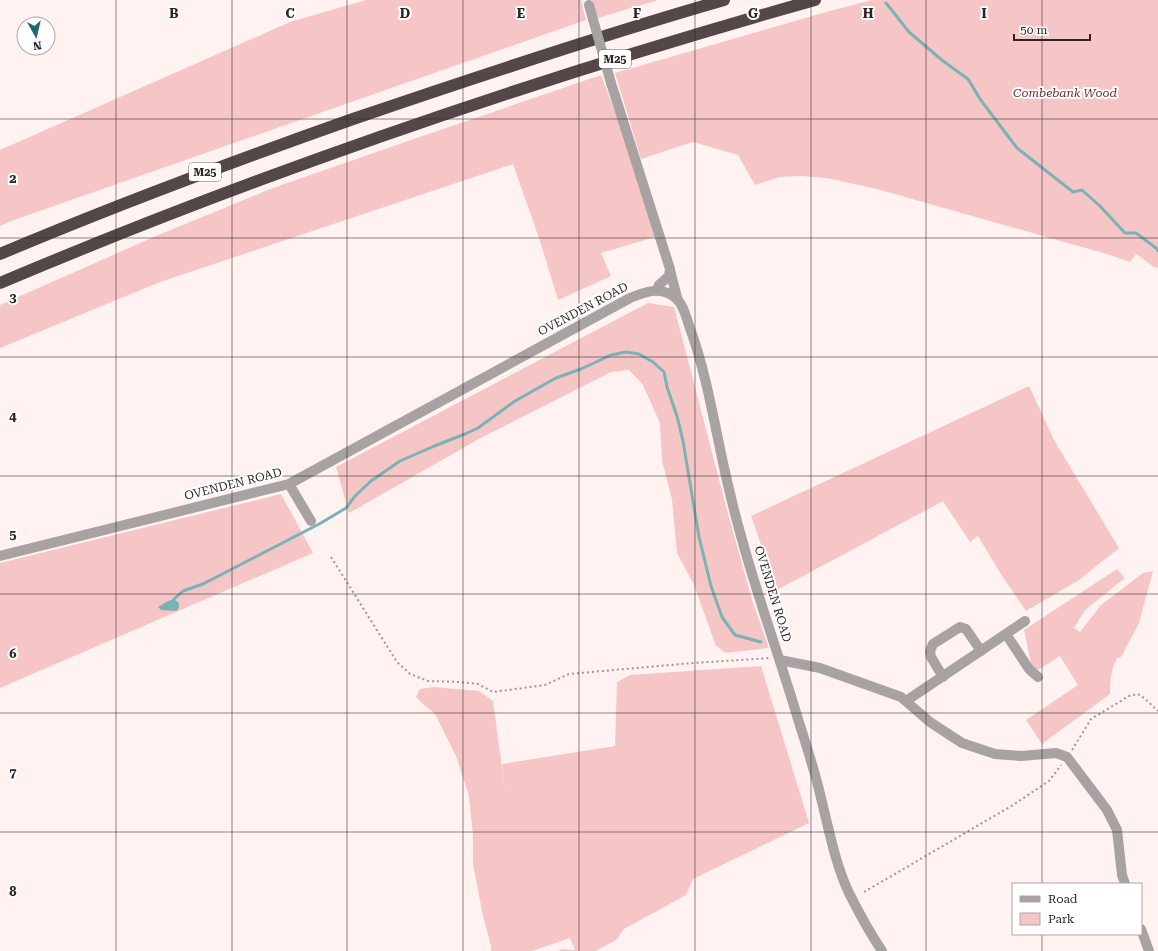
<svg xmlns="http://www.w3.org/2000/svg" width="1158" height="951" font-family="'Roboto Serif',serif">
<rect width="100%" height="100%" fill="#fff2f1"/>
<path fill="#f5c6c5" d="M366,0H581L586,20L11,221L0,226V150L290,22Z
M592,0H658L598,18Z
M872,0H1158V268L1154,267L1136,254L1130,262L1110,255L877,189L827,178L801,176L780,177L755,185L738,155L693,142L641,159L615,73L826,12Z
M601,75L621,128L655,237L601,253L611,276L558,300L540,241L513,164L160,282L0,348V305L156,236L273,188L411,140Z
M648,303L674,307L731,525L753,603L769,648L726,653L716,646L694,585L677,553L672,499L662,461L660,423L643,385L629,370L611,372L477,440L349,513L336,467Z
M1029,386L1055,442L1119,548L1079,580L1026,611L1002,576L978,536L970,542L943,501L777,590L751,516Z
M281,494L313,553L0,688V563Z
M1117,569L1125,578L1085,610L1074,628L1080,632L1101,605L1143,573L1153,571L1139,623L1121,657L1117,658C1111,669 1110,681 1110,694L1042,744L1026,720L1078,685L1060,656L1038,670L1032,668L1024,630Z
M761,666L809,823L693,879L686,895L624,929L616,940L596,951H557L562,949L575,950L570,938L532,951H491V946L483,916L473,864V836L469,796L456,756L435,714L423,704L416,697L420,689L434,687L479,691L493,701L505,790L502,764L615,746L617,682L630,675Z"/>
<path fill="#7ab2b5" d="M174,599L179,603V607L177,611L161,610L158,607L168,601Z"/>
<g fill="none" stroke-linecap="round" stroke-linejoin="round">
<path stroke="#7ab2b5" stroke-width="3" d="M886,3L909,32L943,61L968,79L980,99L1017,148L1073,192L1082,190L1100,206L1125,233H1136L1156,248L1158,251
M174,599L183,591L203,584L321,523L346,508L355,496L371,481L400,461L432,447L465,434L478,428L515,401L556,378L581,369L611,355L626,352L639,354L653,362L664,372L667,387L677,416L683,441L699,537L711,586L722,617L735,635L761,642"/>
<path stroke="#a09696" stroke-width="2" stroke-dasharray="2 3" stroke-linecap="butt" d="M331,557L397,662L410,674L428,681L459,682L478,684L493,692L545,685L569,674L693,663L770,658
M1072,750L1091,719L1129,696L1138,694L1144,698L1158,711
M864,892L1013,805L1049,781L1061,765"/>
<path stroke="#a9a2a2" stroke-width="10" d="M611,83L670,269L669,276L659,285L657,290
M670,270L678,301
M289,484L311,521
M0,556L289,484L630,298C647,291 663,285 678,300C685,308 687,321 691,331C709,382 716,436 729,489C747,567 775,643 798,719C806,745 815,771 821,798C829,830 835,863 849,893C859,913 870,933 882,951
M1006,634L1029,669L1038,677
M780,660L820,668L901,697L930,722L962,743L995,754L1021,756L1056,753L1067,757L1107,810L1117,830L1122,875L1125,884
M943,677L931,657L930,651L933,644L960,627L966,629L981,651
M906,701L1025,621
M1141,929L1149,951"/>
<path stroke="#544747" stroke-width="12" d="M0,254C116,205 234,161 353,119C476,77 599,36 724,0
M0,283C265,171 538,78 815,0"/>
<path stroke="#a9a2a2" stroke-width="10" d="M589,5L611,83"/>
</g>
<path fill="none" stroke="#2c2626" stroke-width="1" stroke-opacity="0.55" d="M116,0V951M232,0V951M347,0V951M463,0V951M579,0V951M695,0V951M811,0V951M926,0V951M1042,0V884M0,119H1158M0,238H1158M0,357H1158M0,476H1158M0,594H1158M0,713H1158M0,832H1158M1042,934V951"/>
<g text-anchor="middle" stroke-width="4" stroke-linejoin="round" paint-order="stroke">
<g fill="#fff" stroke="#6b6767" stroke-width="1">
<rect x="599" y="50" width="32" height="18" rx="3"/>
<rect x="189" y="163" width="32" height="18" rx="3"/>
</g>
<g font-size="11" font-weight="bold" fill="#2c2626">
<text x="615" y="63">M25</text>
<text x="205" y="176">M25</text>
</g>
<g font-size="12" font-style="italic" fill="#6c2e31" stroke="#fff">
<text x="1065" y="97">Combebank Wood</text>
</g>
<g font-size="12" fill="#2c2626" stroke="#fff">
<text transform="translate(583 309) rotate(-28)" y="4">OVENDEN ROAD</text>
<text transform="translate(233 484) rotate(-14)" y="4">OVENDEN ROAD</text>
<text transform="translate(773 594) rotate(73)" y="4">OVENDEN ROAD</text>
</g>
</g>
<g font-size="13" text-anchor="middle" font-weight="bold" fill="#2c2626" stroke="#fff" stroke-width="4" stroke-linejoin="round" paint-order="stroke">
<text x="174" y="18">B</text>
<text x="290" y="18">C</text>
<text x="405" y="18">D</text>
<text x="521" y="18">E</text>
<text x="637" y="18">F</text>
<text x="753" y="18">G</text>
<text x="868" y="18">H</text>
<text x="984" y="18">I</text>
<text x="13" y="183">2</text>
<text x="13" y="302">3</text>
<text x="13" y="421">4</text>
<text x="13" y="539">5</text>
<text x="13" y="658">6</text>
<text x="13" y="777">7</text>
<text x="13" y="896">8</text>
</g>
<rect x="1012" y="883" width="130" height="52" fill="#ffffff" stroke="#aba8a8"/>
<rect x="1020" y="896" width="20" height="6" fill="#a9a2a2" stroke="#aba8a8"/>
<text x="1048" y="903" font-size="12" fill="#2c2626">Road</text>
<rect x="1020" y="913" width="20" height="12" fill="#f5c6c5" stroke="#aba8a8"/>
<text x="1048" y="923" font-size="12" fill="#2c2626">Park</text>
<g transform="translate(36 36) rotate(172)"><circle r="19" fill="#ffffff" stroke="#aba8a8"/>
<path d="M0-3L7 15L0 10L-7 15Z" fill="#1b696d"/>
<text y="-6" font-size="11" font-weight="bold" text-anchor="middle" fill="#2c2626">N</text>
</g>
<path d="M1014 34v6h76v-6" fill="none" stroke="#2c2626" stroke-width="2"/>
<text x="1020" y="34" font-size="12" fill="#2c2626" stroke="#ffffff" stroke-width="3" paint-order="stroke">50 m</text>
</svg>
